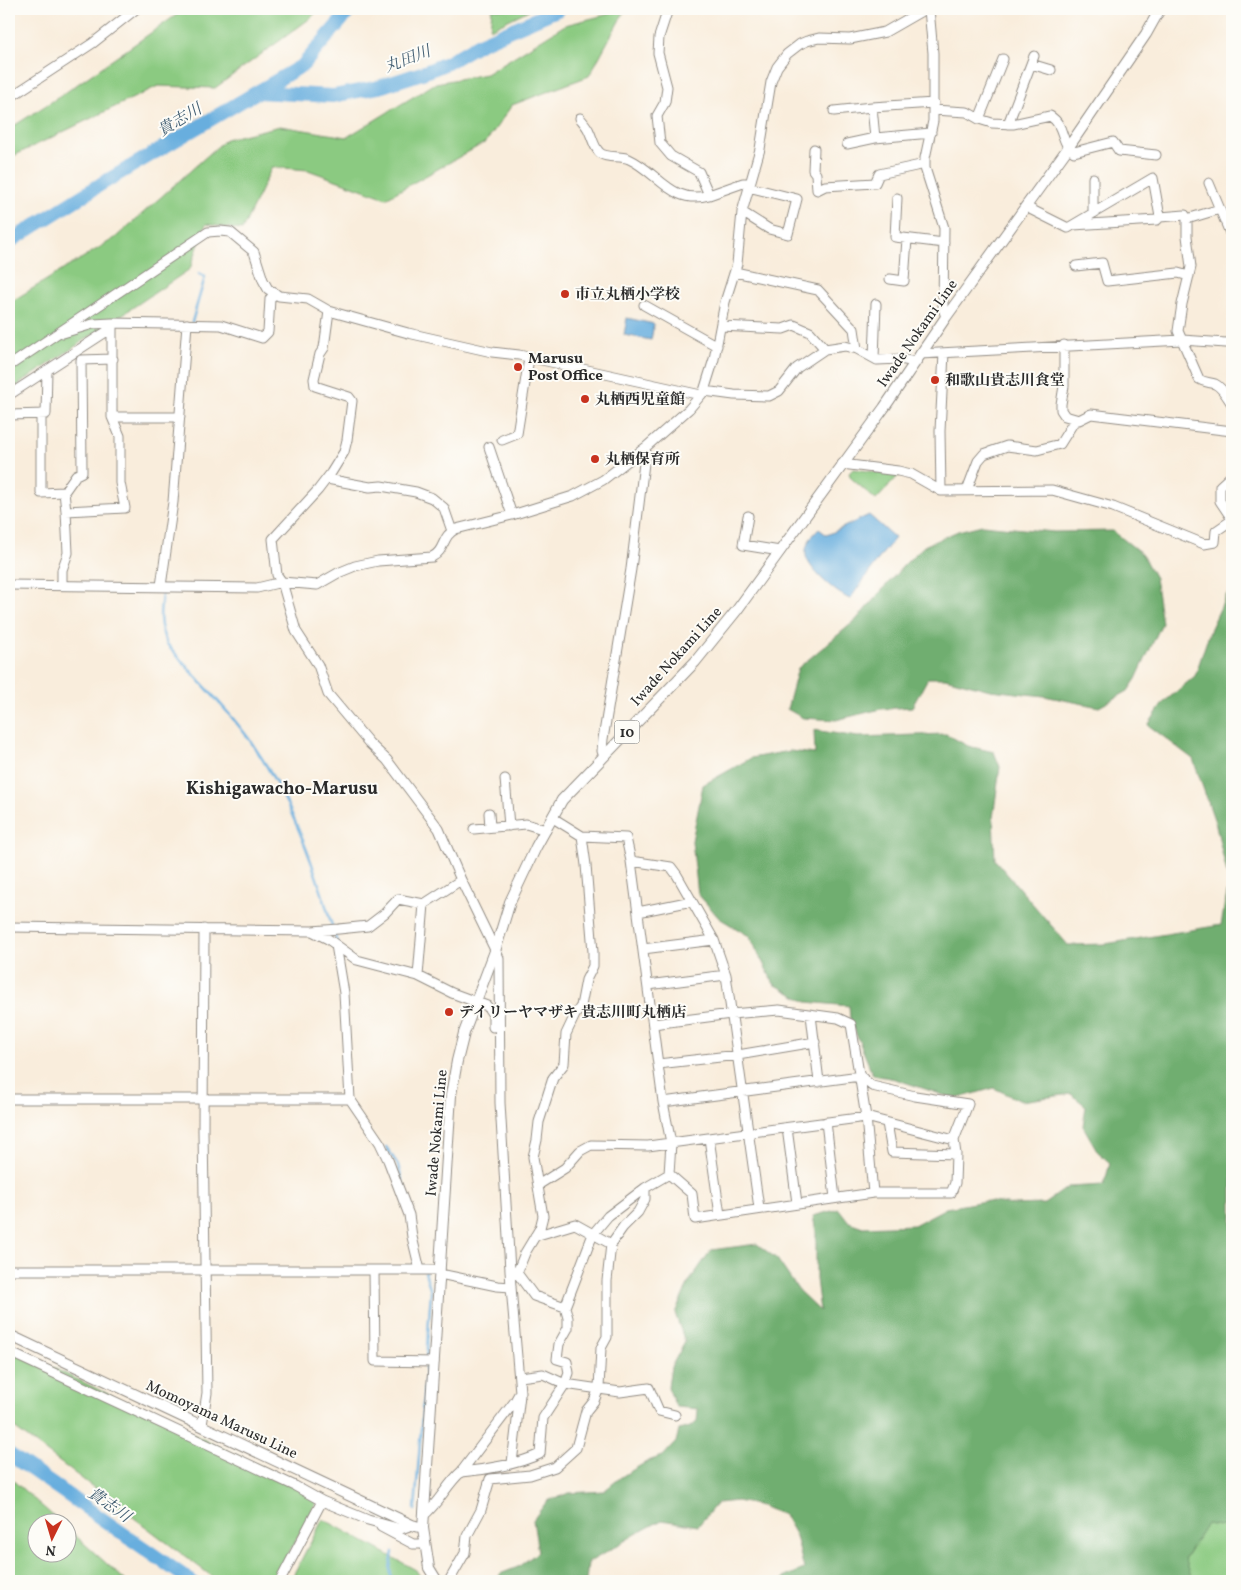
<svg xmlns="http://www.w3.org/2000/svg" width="1241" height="1590" font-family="Vollkorn,'Noto Serif JP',serif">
<rect width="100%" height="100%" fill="#fdfcf7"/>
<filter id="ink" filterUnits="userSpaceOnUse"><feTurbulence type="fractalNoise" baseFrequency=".02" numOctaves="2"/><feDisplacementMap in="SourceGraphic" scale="10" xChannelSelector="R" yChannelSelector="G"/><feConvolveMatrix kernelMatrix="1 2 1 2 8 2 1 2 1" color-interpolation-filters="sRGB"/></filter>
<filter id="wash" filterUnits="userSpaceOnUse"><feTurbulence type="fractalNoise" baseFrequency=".0096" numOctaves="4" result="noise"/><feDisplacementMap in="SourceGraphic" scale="20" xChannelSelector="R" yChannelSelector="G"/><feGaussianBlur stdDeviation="1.12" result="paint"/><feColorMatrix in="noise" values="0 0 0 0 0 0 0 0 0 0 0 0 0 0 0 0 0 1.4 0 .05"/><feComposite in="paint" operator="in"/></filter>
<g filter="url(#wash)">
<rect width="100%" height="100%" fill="#f9eddc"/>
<path fill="#8bca81" stroke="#5b7a56" d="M185,9H320L308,20L215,88L158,86L9,158V129L62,95Z
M492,9H531L490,29Z
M625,10L589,76L512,105L486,142L386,198L308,170L272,167L242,230L206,224L190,269L9,391V303L115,238L226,139L280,126L347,137L436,83L486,74L565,25Z
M853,469L899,475L876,500L851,478L849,473Z
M9,1347L321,1495L273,1581H218L9,1424Z
M9,1477L60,1522H38V1552H68V1529L126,1581H9Z
M323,1519L416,1570L423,1581H290Z
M1206,1523L1232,1528V1581H1191L1185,1558Z"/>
<path fill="#70ae6f" stroke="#4e6c4d" d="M982,525L1054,532L1113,531L1141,553L1155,578L1162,623L1136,679L1128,691L1099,707L1044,696L990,690L945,678H928L912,707L881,709L836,720L803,718L787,709L798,668L856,620L903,566L924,546L958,531Z
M1227,594L1232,595V1528L1206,1524L1185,1558L1193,1581H782L783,1578L804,1569L796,1536L784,1515L761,1506L737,1501L717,1503L698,1526L662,1520L636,1534L588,1563L586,1581H498L500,1574L518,1567L538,1552L533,1520L547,1501L569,1493L604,1491L621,1477L648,1461L663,1456L676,1442L679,1430L690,1427L697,1422L698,1409L676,1407L668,1387L671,1367L685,1342L675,1313L689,1282L711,1250L757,1244L777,1259L799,1291L820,1311L816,1279V1232L813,1216L839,1209L849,1222L863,1227L914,1225L946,1208L985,1201L1013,1205L1044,1204L1068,1187L1104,1185L1110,1163L1098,1152L1083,1126L1086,1106L1071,1094L1021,1101L994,1088L955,1099L895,1079L873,1075L850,1019L849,1006L807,1002L774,984L749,936L719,918L698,894L692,841L703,785L751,758L790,751L815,754L814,730L858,737L946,734L968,746L994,752L1000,767L993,818L995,860L1068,945L1105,944L1221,925L1229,883L1216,825L1193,759L1148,725L1164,702L1195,676L1211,628Z"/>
<path fill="#68aede" stroke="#4a6c84" d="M627,318L654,324L651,340L624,335Z
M869,515L895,538L880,557L850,599C837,594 809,570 806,556C804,546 812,535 819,529L827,535Z"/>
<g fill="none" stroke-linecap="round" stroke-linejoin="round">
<path stroke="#68aede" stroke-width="2.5" d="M192,322L205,277L199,274
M163,588C160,610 157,623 167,644C193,675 225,706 249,739C289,795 313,861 332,926
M334,932L337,943
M386,1147L398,1165L408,1201
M415,1510L431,1292L425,1272
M392,1581L390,1568L393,1552"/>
<path stroke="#68aede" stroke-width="14" d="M257,92L333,96L379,87L425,72L447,63L479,44L559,9
M9,242L98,186L303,65L351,9
M9,1454L191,1581"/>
</g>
</g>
<g filter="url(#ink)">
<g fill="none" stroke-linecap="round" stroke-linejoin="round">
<g stroke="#928c84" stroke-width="11">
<path id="minor" d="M668,9L659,37L658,53L667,87L665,102L657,116L660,143L671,156L699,172L709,195L743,183H749
M929,9L933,53V121L925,158V168L944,228L943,308L946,317
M1031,64L1051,70
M9,98L93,43L136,9
M872,107L875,138
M933,110L967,112L979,119L992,123L1013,124L1050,116C1066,126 1059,142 1074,152L1113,142L1119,151L1156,155
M834,111L872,107L934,103
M580,118C583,122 587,126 589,131C592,137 594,147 599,152C605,159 621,155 629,159C658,172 672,206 709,195
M979,119L1003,59
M1008,124L1034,56
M847,144L875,138L931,133
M814,149L813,170L816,174L817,190L825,186L875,183L879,174L925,164
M1209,183L1232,238
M897,198L895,237L944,243
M1026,206L1032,210L1068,228L1153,178L1160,217
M742,212L769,229L788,234L797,199L748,187
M1093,213V178
M1187,219L1220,209
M1073,225L1157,220L1160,217L1185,215L1187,219V236L1191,267L1182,304L1178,331L1199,379C1205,383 1209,382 1215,384C1222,387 1228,398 1232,404
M1076,266L1102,263L1107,281L1178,273L1189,276
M735,272L818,290L854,329L857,349
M890,279L904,281L907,239
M644,305L717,346
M329,311L324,348L320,354L314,379L315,386L349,397L352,401L347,440L344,452L331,473L318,490L273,539L277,575L282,582L296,631L318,665L328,694L369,743L387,760L439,829L461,880L499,958L500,1103L511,1287L520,1392L515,1401L461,1472C447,1484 439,1503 424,1515
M721,326L783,329L794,325L810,332L825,349
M63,333L93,324L112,323
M1064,345V386L1061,404V410L1065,416L1079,420L1091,414L1232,431
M920,354L1182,340L1226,343L1232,342
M874,358L876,304
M9,366L208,232L220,231L230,232L254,252L263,280L268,289L279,296L308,299L329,311L408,333L492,352L519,355L701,395
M704,391L734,395L769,396L779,391L797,368L825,349L845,346L857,349L877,360L900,359L915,362
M9,395L112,328
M41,414V493L64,492L66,511
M9,415L46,414L47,370
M112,417H180
M502,440L517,434L529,358
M489,447L512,515
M842,464L898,471L911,474L941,491L1052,490L1113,507L1204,544L1215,542L1216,531L1232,520
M1232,475L1220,486V501L1232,519
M327,479L370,487L381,486L416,492L432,498L444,508L452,531
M967,490L978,461L984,454L1007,446L1037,450L1060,444L1075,420
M941,491L940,431L944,353
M64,492L76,475L82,472L81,360L113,359
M748,516L743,545L780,551
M9,585L257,588L282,582L317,585L338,573L355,566L378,561L432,557C446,550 441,536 456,529L512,515L573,496L603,480L646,447L689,409L701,395L704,391L714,359L725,302L737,264L742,212L760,149L771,82L777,67L787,54L800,44L807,41L819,38L850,39L885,32L925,9
M62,585V570L68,553L66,511L125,508L120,483V436L112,417V323L221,325L262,338L268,332L270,299L275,293
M161,586L173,502L187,324
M604,756L602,751L603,739L631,569L646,447
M505,779L509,826
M489,813L490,827
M553,818L582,836L626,838L631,861L663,1102L671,1143L669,1174
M474,829L526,824L546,830
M631,861L671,867L677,875L714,940L726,975L759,1208
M638,912L692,901
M9,927L312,931L339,929L368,926L385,913L398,899L424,904L461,880
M312,931L328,939L357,960L418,976L452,993L487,1006L493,1015V1027
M336,945L344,993L350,1099L380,1143L388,1160L409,1215L412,1237L420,1270
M643,949L714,940
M418,976L424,904
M648,985L726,975
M811,1015L819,1082
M653,1024L731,1014L779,1010L838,1018L851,1024L866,1117L873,1193
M658,1064L738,1055L815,1042
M9,1099H350
M663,1102L860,1076L872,1086L915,1096L968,1104L954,1140L956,1154L955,1183L951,1193H873L695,1219L692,1194L669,1174
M826,1122L835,1198
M887,1123L892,1152L956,1154
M787,1128L797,1203
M709,1138L720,1215
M538,1185L565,1168L580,1151L591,1145L648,1146L866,1117L954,1140
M535,1236L575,1224L611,1244
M9,1270C153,1269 297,1269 440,1270
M374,1270L375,1361L434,1362
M517,1273L534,1296L565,1307
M440,1274L497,1286L511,1287
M511,1276L517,1273L525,1253L540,1228L543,1216L533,1157L537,1140L539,1122L553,1078L564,1064L566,1034L575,1015L581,1006L586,980L593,966V952L586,865L582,836
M9,1352L295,1486L322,1501L368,1520L401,1529L412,1525
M520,1377L543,1374L565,1384L620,1392L649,1388L659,1411L675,1415
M202,1425L207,1393L203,1131L204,929
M512,1463L520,1395
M461,1472C485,1470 519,1464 540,1454L543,1418L565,1384L569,1373L567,1362L557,1359L559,1344L568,1328V1318L565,1307L593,1234L608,1216L645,1188
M381,1527L413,1544H425
M280,1581L322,1501
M449,1581L465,1553L467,1536L481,1510L490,1479L530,1475L555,1467L576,1448L586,1411L594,1401L599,1388L601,1348L607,1337V1281L611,1244L623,1227L638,1212L645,1199V1188L669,1174"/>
</g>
<g stroke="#928c84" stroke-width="12">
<path id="major" d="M9,1335L412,1525L423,1528
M437,1581L429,1568L423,1528L451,1095L457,1061L464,1033L495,951L510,902L536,847L562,800L695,662L737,610L884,408L946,317L1068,148L1146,34L1160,9"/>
</g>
<use href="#minor" stroke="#fff" stroke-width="9"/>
<use href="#major" stroke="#fff" stroke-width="10"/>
</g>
</g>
<g fill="#c8321e" stroke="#fdfcf7" stroke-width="2">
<circle cx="565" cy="294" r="5"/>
<circle cx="518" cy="367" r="5"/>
<circle cx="935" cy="380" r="5"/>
<circle cx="585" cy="399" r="5"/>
<circle cx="595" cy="459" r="5"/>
<circle cx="449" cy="1012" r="5"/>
</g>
<g text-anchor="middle" stroke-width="4" stroke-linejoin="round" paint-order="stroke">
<rect fill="#fdfcf7" stroke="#6a6a68" stroke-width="1" x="614.5" y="720.5" width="25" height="23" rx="4"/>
<g font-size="14" font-weight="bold" fill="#2b2b2b">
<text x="627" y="737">10</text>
</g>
<g font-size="15" font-weight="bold" fill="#2b2b2b" stroke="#fdfcf7" text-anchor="start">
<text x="575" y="299">市立丸栖小学校</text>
<text x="528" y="363">Marusu<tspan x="528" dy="17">Post Office</tspan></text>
<text x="945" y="385">和歌山貴志川食堂</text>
<text x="595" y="404">丸栖西児童館</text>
<text x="605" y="464">丸栖保育所</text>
<text x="459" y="1017">デイリーヤマザキ 貴志川町丸栖店</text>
</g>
<g font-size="15" fill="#2b2b2b" stroke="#fdfcf7">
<text transform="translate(917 333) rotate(-55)" y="5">Iwade Nokami Line</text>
<text transform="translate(676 656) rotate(-48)" y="5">Iwade Nokami Line</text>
<text transform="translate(436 1133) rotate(-85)" y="5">Iwade Nokami Line</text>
<text transform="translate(222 1419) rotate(25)" y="5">Momoyama Marusu Line</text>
</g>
<g font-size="16" font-style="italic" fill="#435f73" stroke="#fdfcf7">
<text transform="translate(407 58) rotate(-21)" y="6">丸田川</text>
<text transform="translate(179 119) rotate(-31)" y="6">貴志川</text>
<text transform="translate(110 1504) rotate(35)" y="6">貴志川</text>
</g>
<g font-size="18" font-weight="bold" fill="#2b2b2b" stroke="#fdfcf7">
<text x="282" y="794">Kishigawacho-Marusu</text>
</g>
</g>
<rect width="1241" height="1590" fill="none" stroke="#fdfcf7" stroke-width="30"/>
<g transform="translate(52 1538) rotate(185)"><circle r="24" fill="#fdfcf7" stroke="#a9a8a5"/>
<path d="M0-4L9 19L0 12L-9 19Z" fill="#c8321e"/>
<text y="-8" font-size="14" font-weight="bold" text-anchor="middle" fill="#2b2b2b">N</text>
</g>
</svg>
